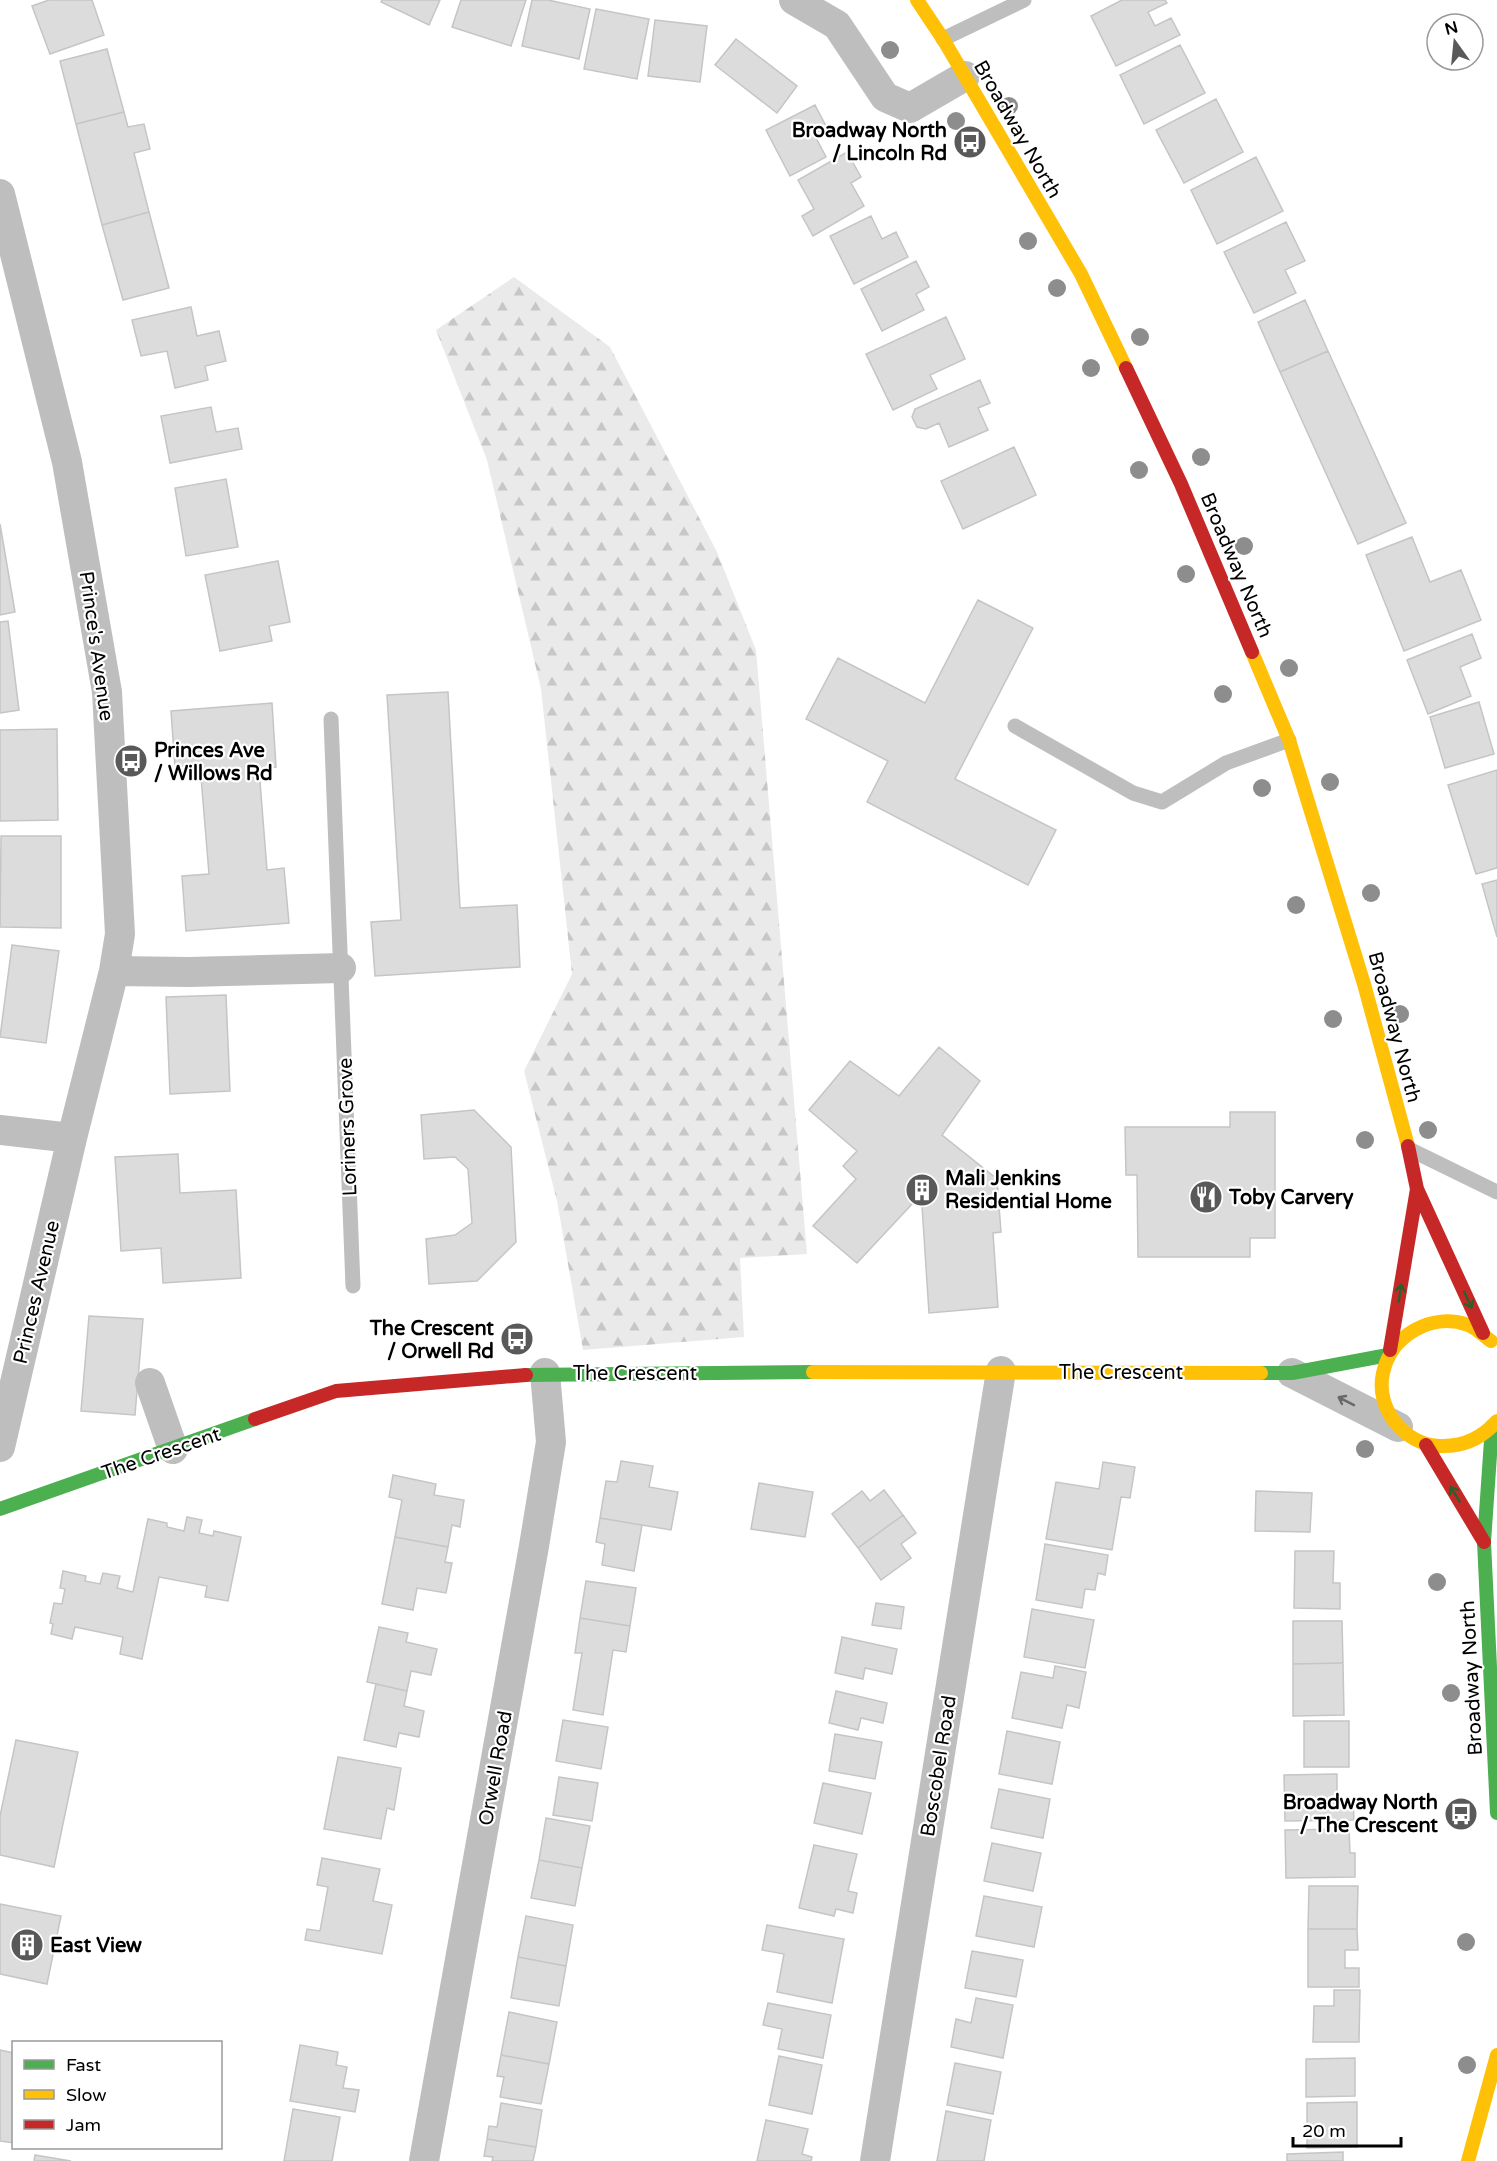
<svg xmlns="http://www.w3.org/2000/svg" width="1497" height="2161" font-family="'Varela Round',sans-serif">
<defs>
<pattern id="forest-firs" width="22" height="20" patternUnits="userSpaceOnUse" patternTransform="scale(1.5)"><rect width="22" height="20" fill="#eaeaea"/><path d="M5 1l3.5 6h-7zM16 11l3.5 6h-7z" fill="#c7c7c7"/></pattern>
</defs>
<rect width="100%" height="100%" fill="#fff"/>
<path fill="url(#forest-firs)" d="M514,277L610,347L717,552L756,650L807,1254L740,1258L744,1337L583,1350L557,1201L524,1071L572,974L541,689L487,460L436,330Z"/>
<path fill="#dcdcdc" stroke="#c5c5c5" stroke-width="1.5" d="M49,0H92L104,35L50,54L32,6Z
M382,0H440L429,25L381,2Z
M461,0H526L511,46L452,27Z
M532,0H548L590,9L579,59L522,46Z
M1122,0H1165L1167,3L1148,12L1155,26L1171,18L1180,35L1116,66L1091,16Z
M596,9L649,19L637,79L584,69Z
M655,20L707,26L700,82L648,76Z
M736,39L797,86L777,113L715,65Z
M1180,45L1205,93L1144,124L1120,75Z
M107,49L124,112L76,124L60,61Z
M1216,99L1243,152L1184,183L1156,130Z
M815,105L827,128L814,134L826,157L790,176L766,130Z
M124,112L128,127L144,124L150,149L134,153L149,212L102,225L76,124Z
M847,152L861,177L851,183L864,206L813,236L802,216L814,209L798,180Z
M1256,157L1283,211L1217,244L1191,190Z
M149,212L169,288L123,300L102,225Z
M871,216L882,239L896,232L908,257L854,284L830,236Z
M1286,222L1305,261L1285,270L1296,293L1254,313L1224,252Z
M916,261L929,287L916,294L924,310L882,331L861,289Z
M1305,300L1328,351L1280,372L1258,322Z
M191,307L197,336L219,331L226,361L205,366L208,380L175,388L167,351L141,356L132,320Z
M946,317L965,359L930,375L937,389L893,410L866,354Z
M1328,351L1406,523L1358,544L1280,372Z
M980,380L990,403L978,408L988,430L949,447L939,423L926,429L917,427L912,417L915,409Z
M211,407L216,432L238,428L242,449L170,463L161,416Z
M1014,447L1036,495L963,529L941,481Z
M226,479L238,547L186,556L175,488Z
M0,524L15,612L0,615Z
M1412,537L1430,582L1461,570L1481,620L1404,651L1366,555Z
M278,561L290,622L269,626L272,641L220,651L205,575Z
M978,600L1033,628L955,779L1056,830L1028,885L867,802L888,761L806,719L838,658L925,703Z
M8,621L19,710L0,713V622Z
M1472,634L1481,658L1460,667L1471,696L1428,714L1407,660Z
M448,692L460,908L517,905L520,967L375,976L371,922L401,920L387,695Z
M1479,702L1494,754L1445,768L1430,717Z
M272,703L276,767L259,769L267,870L284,868L289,923L186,931L182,876L209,874L200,765L175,767L171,711Z
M57,729L58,820L0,821V730Z
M1497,770V868L1476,874L1448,785Z
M1,836H61V928L0,927Z
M1497,880V937L1482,884Z
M12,945L59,951L46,1043L0,1037Z
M226,995L230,1091L170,1094L166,997Z
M939,1047L980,1081L942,1135L997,1179L1001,1232L993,1233L998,1307L929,1313L922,1206L914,1202L857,1263L813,1226L856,1179L843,1166L857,1151L809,1110L850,1061L899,1096Z
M474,1110L511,1147L516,1242L477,1281L429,1284L426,1239L455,1235L472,1223L468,1169L455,1157L424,1159L421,1115Z
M1230,1112H1275V1238H1250V1257H1138L1137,1175H1126L1125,1127H1230Z
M178,1154L180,1193L236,1190L241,1278L163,1283L161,1248L121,1251L115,1157Z
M89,1316L143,1319L135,1415L81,1411Z
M621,1461L653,1466L649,1487L678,1492L671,1530L600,1518L606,1481L617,1482Z
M1103,1462L1135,1467L1130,1498L1121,1497L1112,1550L1046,1539L1056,1482L1099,1489Z
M393,1475L436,1484L434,1495L464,1500L460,1527L452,1525L448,1547L395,1537L402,1500L389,1497Z
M759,1483L813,1492L805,1537L751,1529Z
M884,1490L903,1515L858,1548L832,1514L862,1491L870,1501Z
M1256,1491L1312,1493L1310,1532L1255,1531Z
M903,1515L916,1533L901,1544L911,1558L881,1580L858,1548Z
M187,1517L202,1520L199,1533L213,1536L214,1531L241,1537L228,1601L205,1597L207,1586L159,1577L142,1659L120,1654L123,1637L75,1627L72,1639L51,1634L53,1624L50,1623L54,1603L62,1604L65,1589L60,1588L63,1571L86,1576L85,1581L100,1584L103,1573L120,1576L117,1588L133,1592L148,1519L167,1523V1527L184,1531Z
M600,1518L642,1525L634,1571L602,1565L605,1544L596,1542Z
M395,1537L448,1547L445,1562L452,1563L446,1593L417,1588L413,1610L382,1604Z
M1045,1544L1108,1555L1105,1575L1098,1573L1095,1590L1085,1589L1082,1608L1036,1600Z
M1295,1551H1334L1333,1583H1340V1609L1294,1608Z
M586,1581L636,1588L630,1626L580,1618Z
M876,1603L904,1607L901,1629L872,1625Z
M1032,1609L1094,1620L1085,1668L1024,1657Z
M580,1618L630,1626L626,1652L613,1650L603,1715L573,1710L582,1653H575Z
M1293,1621H1342L1343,1663L1293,1664Z
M379,1627L408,1633L406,1642L437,1649L431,1675L411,1671L407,1691L367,1682Z
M842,1637L897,1649L892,1674L865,1668L863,1679L835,1673Z
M1343,1663L1344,1715L1293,1716V1664Z
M1055,1666L1086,1672L1079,1708L1067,1705L1062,1728L1012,1718L1021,1672L1053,1678Z
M376,1684L407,1691L404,1706L424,1711L419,1737L399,1733L396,1747L364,1740Z
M836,1691L887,1703L883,1723L861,1718L858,1730L829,1723Z
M563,1720L608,1727L601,1769L556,1761Z
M1304,1721H1349V1767H1304Z
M1007,1731L1060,1742L1052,1784L999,1774Z
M835,1734L882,1742L875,1779L829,1771Z
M16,1740L78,1752L54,1867L0,1855V1816Z
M338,1757L401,1768L394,1810L387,1808L381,1839L324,1829Z
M1337,1774V1800H1353L1354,1820L1285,1821L1284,1775Z
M559,1777L598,1783L592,1821L553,1815Z
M823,1783L871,1793L862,1834L814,1823Z
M999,1789L1050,1799L1043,1838L991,1828Z
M546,1818L590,1826L582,1868L539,1860Z
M1349,1829L1350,1853H1355V1877L1286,1878L1285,1830Z
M992,1843L1041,1853L1033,1891L984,1881Z
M814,1845L857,1854L848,1891L857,1893L853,1913L836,1909L834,1916L799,1908Z
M322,1858L380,1869L373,1901L392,1905L382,1954L305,1940L307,1929L320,1931L328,1887L317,1885Z
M539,1860L582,1868L575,1906L531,1898Z
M1309,1886H1358L1357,1929H1308Z
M984,1896L1042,1907L1034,1947L976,1936Z
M0,1904L61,1916L47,1984L0,1974Z
M526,1916L573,1925L566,1966L518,1957Z
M767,1925L844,1939L832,2003L777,1992L784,1954L762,1950Z
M1308,1929H1357L1358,1950H1345V1968H1359V1987H1308Z
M972,1951L1023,1960L1016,1997L965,1988Z
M518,1957L566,1966L559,2006L511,1998Z
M1334,1990H1360L1359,2042H1313L1314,2006H1334Z
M976,1998L1013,2005L1003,2058L951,2047L956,2019L971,2023Z
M768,2003L831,2015L823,2058L778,2049L782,2029L763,2025Z
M509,2012L557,2022L549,2064L501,2055Z
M300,2045L338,2052L336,2065L347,2067L343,2088L359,2090L355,2112L290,2101Z
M0,2050L14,2053V2143L0,2141Z
M501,2055L549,2064L541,2104L500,2097L504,2077L497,2076Z
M779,2056L822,2065L812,2114L769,2105Z
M1355,2058V2096L1306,2097V2059Z
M955,2063L1001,2072L993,2114L947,2105Z
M1357,2102V2147L1307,2148V2103Z
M501,2103L542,2110L536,2147L487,2139L489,2126L497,2127Z
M293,2109L340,2117L332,2161H284Z
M946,2111L991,2120L984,2161H937Z
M766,2120L808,2129L802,2154L812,2157L811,2161H757Z
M487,2139L536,2147L533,2161H492L493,2157L484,2156Z
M1343,2152V2161H1287V2154Z
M35,2155L71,2161H34Z"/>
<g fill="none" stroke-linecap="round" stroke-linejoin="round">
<path stroke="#bebebe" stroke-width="15" d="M943,39L1024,0
M331,719L353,1286
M1015,726L1133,793L1162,802L1226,763L1289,740
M1409,1149L1497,1192"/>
<path stroke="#bebebe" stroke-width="30" d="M794,0L837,25L885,97L910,108L965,76
M0,194L67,462L107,692L120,934L114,971L72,1138L0,1447
M114,971L189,972L341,968
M0,1130L72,1138
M1292,1373L1398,1427
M150,1383L173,1449
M424,2161L534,1546L551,1442L545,1373
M875,2161L1001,1371"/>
<path stroke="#4caf50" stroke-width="14" d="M1261,1373H1292L1388,1355
M526,1375L813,1372
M1492,1426L1484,1542L1497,1813
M0,1509L255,1419"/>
<path stroke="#ffc107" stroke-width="14" d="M917,0L943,39L1081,274L1126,368
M1252,652L1289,740L1364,984L1408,1146
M1491,1341C1484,1336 1476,1328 1468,1325C1432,1312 1391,1335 1383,1373C1375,1408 1404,1445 1440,1446C1463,1447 1482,1438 1497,1421
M813,1372L1261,1373
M1468,2161L1497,2055"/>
<path stroke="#c62828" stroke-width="14" d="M1126,368L1181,484L1252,652
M1408,1146L1417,1189L1483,1333
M1390,1350L1417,1189
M255,1419L336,1391L526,1375
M1426,1445L1484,1542"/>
</g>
<g fill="#8d8d8d">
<circle cx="890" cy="50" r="9"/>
<circle cx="1009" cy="106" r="9"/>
<circle cx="956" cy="121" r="9"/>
<circle cx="1028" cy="241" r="9"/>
<circle cx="1057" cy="288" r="9"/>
<circle cx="1140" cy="337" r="9"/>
<circle cx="1091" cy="368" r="9"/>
<circle cx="1201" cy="457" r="9"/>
<circle cx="1139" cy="470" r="9"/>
<circle cx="1244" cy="546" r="9"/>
<circle cx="1186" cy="574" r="9"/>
<circle cx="1289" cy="668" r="9"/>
<circle cx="1223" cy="694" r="9"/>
<circle cx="1330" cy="782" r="9"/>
<circle cx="1262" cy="788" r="9"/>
<circle cx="1371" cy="893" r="9"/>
<circle cx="1296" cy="905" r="9"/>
<circle cx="1400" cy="1014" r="9"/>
<circle cx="1333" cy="1019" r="9"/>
<circle cx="1428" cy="1130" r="9"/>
<circle cx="1365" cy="1140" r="9"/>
<circle cx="1365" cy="1449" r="9"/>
<circle cx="1437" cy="1582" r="9"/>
<circle cx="1451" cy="1693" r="9"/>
<circle cx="1466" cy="1942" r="9"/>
<circle cx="1467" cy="2065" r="9"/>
</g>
<defs><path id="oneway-shaft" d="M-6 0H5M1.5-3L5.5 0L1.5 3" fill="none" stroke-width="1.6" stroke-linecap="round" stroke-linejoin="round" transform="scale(1.5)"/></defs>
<g stroke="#2a602c">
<use href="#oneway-shaft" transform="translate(1400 1293) rotate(-81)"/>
<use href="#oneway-shaft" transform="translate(1468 1300) rotate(65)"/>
<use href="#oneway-shaft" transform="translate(1455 1494) rotate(-121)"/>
</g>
<use stroke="#686868" href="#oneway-shaft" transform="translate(1346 1401) rotate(-153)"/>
<defs>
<g id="bus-disc" transform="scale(1.725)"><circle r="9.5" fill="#595959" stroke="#fff"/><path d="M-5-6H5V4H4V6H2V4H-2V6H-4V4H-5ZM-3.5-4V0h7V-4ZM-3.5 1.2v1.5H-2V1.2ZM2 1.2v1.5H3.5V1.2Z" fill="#fff"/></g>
<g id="building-disc" transform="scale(1.725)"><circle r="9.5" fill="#595959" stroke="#fff"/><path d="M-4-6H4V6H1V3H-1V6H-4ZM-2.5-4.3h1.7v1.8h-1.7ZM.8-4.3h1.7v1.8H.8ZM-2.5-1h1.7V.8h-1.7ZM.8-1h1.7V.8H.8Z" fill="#fff"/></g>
<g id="restaurant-disc" transform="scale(1.725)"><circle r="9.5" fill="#595959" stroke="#fff"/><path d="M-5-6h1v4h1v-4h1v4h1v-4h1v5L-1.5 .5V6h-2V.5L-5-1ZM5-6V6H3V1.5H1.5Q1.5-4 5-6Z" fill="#fff"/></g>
</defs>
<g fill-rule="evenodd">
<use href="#bus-disc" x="970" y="142"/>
<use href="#bus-disc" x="131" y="761"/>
<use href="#building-disc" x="922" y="1190"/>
<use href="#restaurant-disc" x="1206" y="1197"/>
<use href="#bus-disc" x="517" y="1339"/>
<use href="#bus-disc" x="1461" y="1814"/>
<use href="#building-disc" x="27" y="1945"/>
</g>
<g text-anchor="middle" stroke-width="4.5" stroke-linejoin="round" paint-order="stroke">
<g font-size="20" fill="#000" stroke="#fff">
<text transform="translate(1018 129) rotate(60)" y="7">Broadway North</text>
<text transform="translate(1237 565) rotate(67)" y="7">Broadway North</text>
<text transform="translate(97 646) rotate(82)" y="7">Prince's Avenue</text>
<text transform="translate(1395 1027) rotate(75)" y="7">Broadway North</text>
<text transform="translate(347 1127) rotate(-92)" y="7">Loriners Grove</text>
<text transform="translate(36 1292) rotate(-77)" y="7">Princes Avenue</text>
<text x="1121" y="1379">The Crescent</text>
<text x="635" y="1380">The Crescent</text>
<text transform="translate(161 1453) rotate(-19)" y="7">The Crescent</text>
<text transform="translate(1471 1678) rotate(-93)" y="7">Broadway North</text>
<text transform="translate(938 1766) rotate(-81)" y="7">Boscobel Road</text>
<text transform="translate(495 1768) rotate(-80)" y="7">Orwell Road</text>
</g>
<g font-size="20" font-weight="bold" fill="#000" stroke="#fff" text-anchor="start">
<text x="947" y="137" text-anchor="end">Broadway North<tspan x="947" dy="23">/ Lincoln Rd</tspan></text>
<text x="154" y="757">Princes Ave<tspan x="154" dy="23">/ Willows Rd</tspan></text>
<text x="945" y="1185">Mali Jenkins<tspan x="945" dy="23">Residential Home</tspan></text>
<text x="1229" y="1204">Toby Carvery</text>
<text x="494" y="1335" text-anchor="end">The Crescent<tspan x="494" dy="23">/ Orwell Rd</tspan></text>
<text x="1438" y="1809" text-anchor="end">Broadway North<tspan x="1438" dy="23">/ The Crescent</tspan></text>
<text x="50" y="1952">East View</text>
</g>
</g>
<rect x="12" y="2041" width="210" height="108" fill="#ffffff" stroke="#999999" stroke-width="1.5"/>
<rect x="24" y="2060" width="30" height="9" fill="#4caf50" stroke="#999999" stroke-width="1.5"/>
<text x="66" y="2071" font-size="18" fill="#000000">Fast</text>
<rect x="24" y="2090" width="30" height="9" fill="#ffc107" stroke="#999999" stroke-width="1.5"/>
<text x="66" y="2101" font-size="18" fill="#000000">Slow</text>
<rect x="24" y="2120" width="30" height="9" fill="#c62828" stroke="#999999" stroke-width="1.5"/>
<text x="66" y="2131" font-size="18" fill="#000000">Jam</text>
<g transform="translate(1455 42) rotate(345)"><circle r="28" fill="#ffffff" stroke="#999999" stroke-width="1.5"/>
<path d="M0-4.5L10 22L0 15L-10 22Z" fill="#595959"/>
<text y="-9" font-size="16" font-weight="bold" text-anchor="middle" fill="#000000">N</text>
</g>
<path d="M1293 2137v9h108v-9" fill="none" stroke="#000000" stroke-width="3"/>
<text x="1302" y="2137" font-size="18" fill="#000000" stroke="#ffffff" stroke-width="4.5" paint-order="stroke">20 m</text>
</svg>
